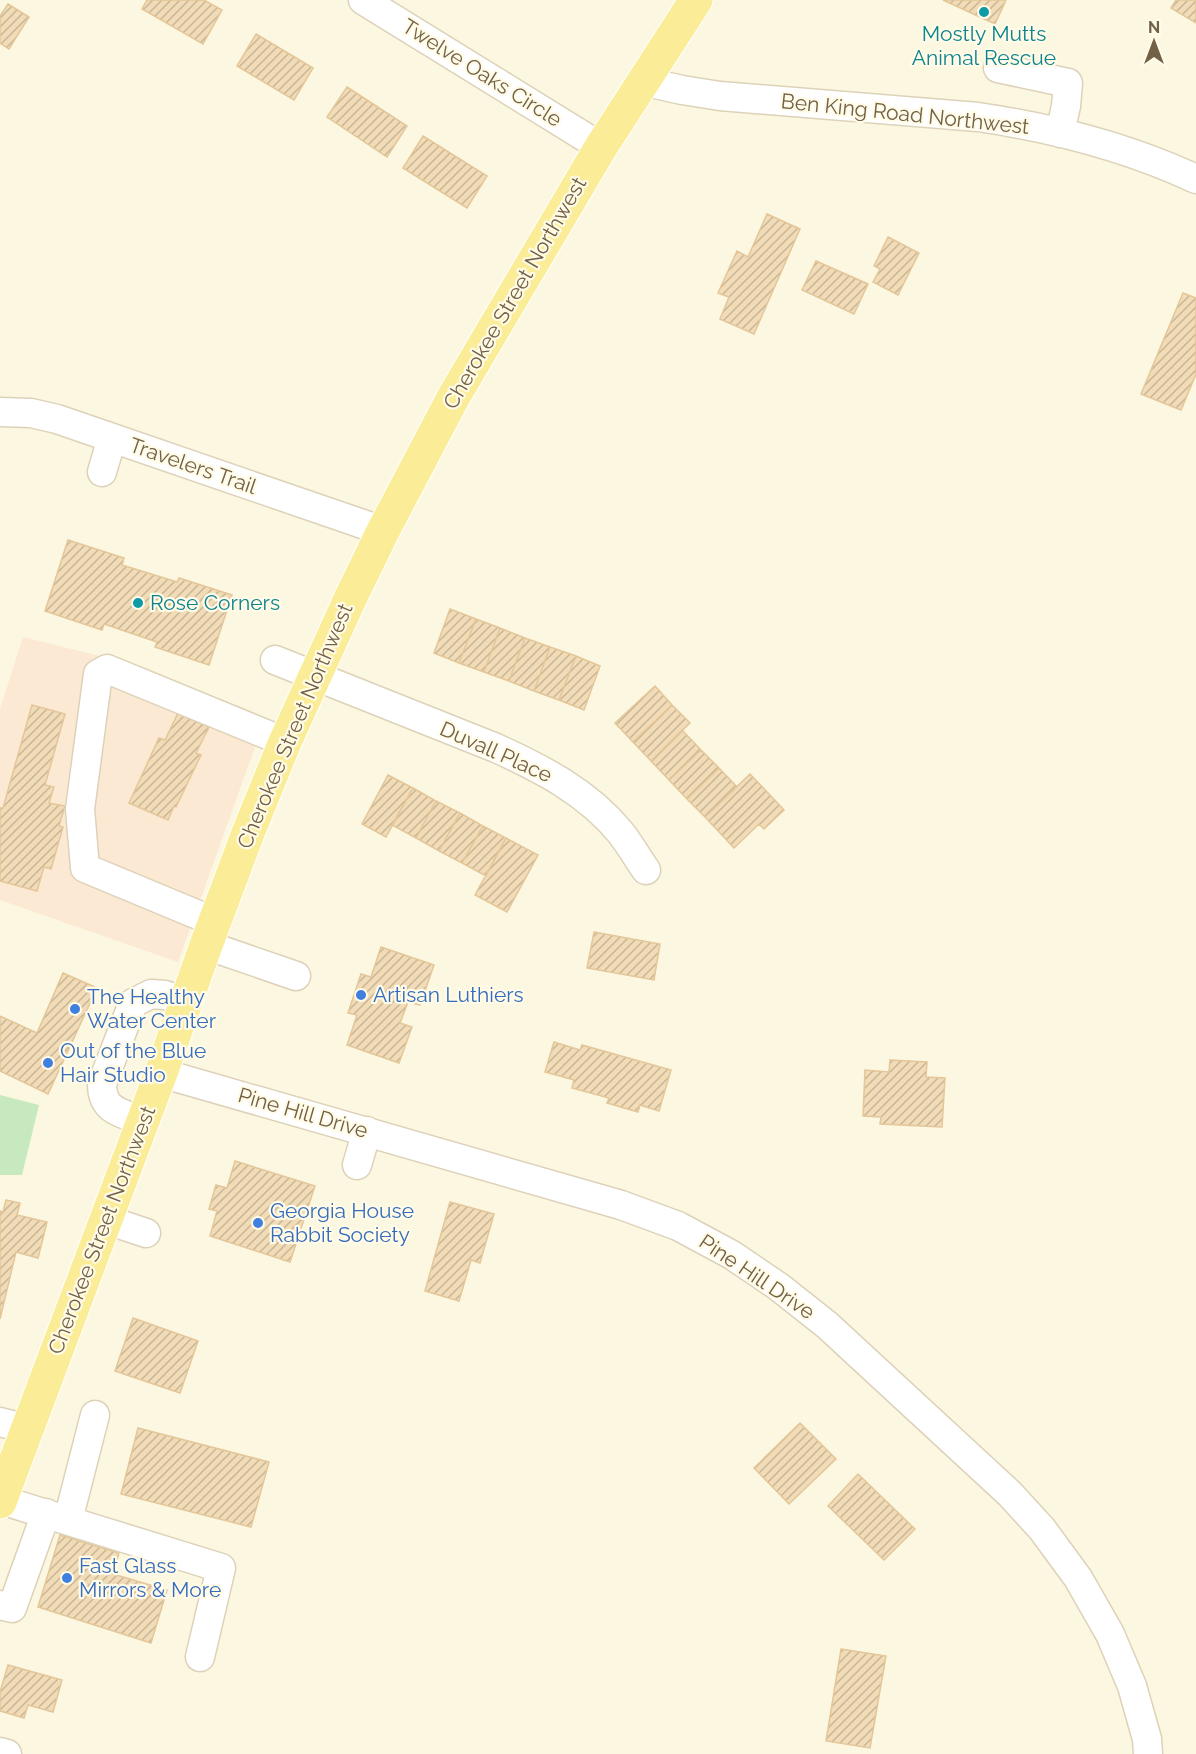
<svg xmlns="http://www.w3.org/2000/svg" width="1196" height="1754" font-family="Raleway,sans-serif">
<defs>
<pattern id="building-hatch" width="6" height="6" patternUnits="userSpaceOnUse" patternTransform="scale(1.5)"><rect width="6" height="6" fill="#f1dcb7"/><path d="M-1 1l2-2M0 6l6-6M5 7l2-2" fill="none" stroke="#c8b697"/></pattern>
</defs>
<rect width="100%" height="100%" fill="#fcf7e0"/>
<path fill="#fce9d3" d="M23,637L144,667L265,719L178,962L0,900V709Z"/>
<path fill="#c6e9bf" d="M0,1095L39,1105L22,1175H0Z"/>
<path fill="url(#building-hatch)" stroke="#e4c698" stroke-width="1.5" d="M147,0H204L222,10L203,44L142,9Z
M943,0H1006L995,24Z
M1176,0H1196V23L1171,8Z
M8,4L29,17L9,49L0,43V16Z
M256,34L313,68L294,100L237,66Z
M347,87L407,126L387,157L327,117Z
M423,136L487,176L467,208L403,168Z
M767,214L800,229L754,334L720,319L729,297L718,293L737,251L748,257Z
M888,237L919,253L898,295L873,282L880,269L874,266Z
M816,261L868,284L854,314L802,290Z
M1183,293L1196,298V374L1181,410L1141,394Z
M68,540L124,558L122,565L177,582L179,578L232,595L209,665L155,647L157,642L104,624L102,630L45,611Z
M450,609L476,619L459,663L434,653Z
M476,619L500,628L484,672L459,663Z
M500,628L525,638L509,681L484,672Z
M525,638L550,647L534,691L509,681Z
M550,647L576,656L559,700L534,691Z
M576,656L600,666L584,710L559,700Z
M655,686L672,705L633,742L615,723Z
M32,705L65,714L45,785L54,787L49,803L65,806L59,826L63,827L51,869L44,867L37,891L0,881V808H3Z
M672,705L690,723L651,761L633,742Z
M178,713L209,727L196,753L201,755L176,807L174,806L168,820L129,803L159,738L165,740Z
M682,730L701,750L669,780L651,761Z
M701,750L719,768L687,799L669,780Z
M719,768L737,787L705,817L687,799Z
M750,774L784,810L764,829L759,824L734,848L705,817Z
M388,775L413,788L386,837L362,824Z
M413,788L436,801L416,838L392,825Z
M436,801L460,813L439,851L416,838Z
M460,813L483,826L462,863L439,851Z
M483,826L506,838L486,876L462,863Z
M506,838L538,855L507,912L475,895Z
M594,932L660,944L654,980L587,968Z
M381,947L434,965L420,1005L408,1002L400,1023L412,1027L399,1063L347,1045L357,1015L348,1013L361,974L371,977Z
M63,973L97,988L48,1094L0,1071V1016L37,1033Z
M554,1042L580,1050L582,1045L671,1070L659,1111L640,1105L638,1112L607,1103L609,1098L572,1088L574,1080L545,1072Z
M890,1060L927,1062L926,1077L945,1078L942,1127L880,1124L881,1117L863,1116L865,1070L889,1072Z
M235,1161L315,1186L290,1262L210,1236L217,1211L209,1209L216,1185L227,1188Z
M6,1200L20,1203L17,1215L47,1222L38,1258L16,1252L0,1319V1211L3,1212Z
M450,1202L494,1214L480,1263L471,1260L459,1301L425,1291Z
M133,1318L198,1341L180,1393L115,1371Z
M800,1423L836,1459L789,1504L754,1468Z
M138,1428L269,1462L251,1527L121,1494Z
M858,1474L915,1529L884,1560L828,1506Z
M60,1535L119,1553L113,1574L167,1590L151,1643L38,1607Z
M841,1649L886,1656L870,1748L826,1741Z
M8,1665L62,1680L53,1712L28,1705L24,1718L0,1711V1692Z"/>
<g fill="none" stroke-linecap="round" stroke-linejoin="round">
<g stroke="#ddd2b9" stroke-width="31">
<path id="minor" d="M363,0L601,147
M998,68L1068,83L1066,106L1060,133
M642,81L682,90L720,96L978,117C1053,128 1127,147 1196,179
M0,412L31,413L57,419L383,531
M102,472L112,438
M275,660L496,748C542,769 587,792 620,832C630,844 637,858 646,870
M215,922L85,868L80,809L98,674L107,669L285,742
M206,945L296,976
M161,1073L621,1205L678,1226L732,1255L779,1287L827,1325L1010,1494L1042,1529L1078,1578L1110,1634L1132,1686L1147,1739L1148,1754
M143,1121C121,1113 102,1111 102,1084L133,1003L151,994L165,995L187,1002
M357,1165L367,1131
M107,1220L146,1233
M0,1422L27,1429
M1,1500L221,1568L200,1657
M68,1520L95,1415
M0,1605L12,1608L46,1513
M0,1752L7,1754"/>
</g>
<g stroke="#fff" stroke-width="35">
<path id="major" d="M0,1502L161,1073L206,945L248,833L285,742L350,599L383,531L454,396L601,147L696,0"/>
</g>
<use href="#minor" stroke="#fff" stroke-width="28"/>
<use href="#major" stroke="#fbed97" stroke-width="33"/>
</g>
<g fill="#0f9aa8" stroke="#fffbe6" stroke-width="2">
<circle cx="984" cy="12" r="6"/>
<circle cx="138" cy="603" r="6"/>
</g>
<g fill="#3f7fe0" stroke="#fffbe6" stroke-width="2">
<circle cx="361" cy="995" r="6"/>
<circle cx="75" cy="1009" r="6"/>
<circle cx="48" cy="1063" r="6"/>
<circle cx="258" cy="1223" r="6"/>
<circle cx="67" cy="1578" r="6"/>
</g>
<g text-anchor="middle" stroke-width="4.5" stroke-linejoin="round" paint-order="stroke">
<g font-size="21" fill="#0d838f" stroke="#fffbe6">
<text x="984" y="41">Mostly Mutts<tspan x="984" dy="24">Animal Rescue</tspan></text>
<text x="150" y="610" text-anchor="start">Rose Corners</text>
</g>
<g font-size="21" fill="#726047" stroke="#fffbe6">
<text transform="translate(482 73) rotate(32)" y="7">Twelve Oaks Circle</text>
<text transform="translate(905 114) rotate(6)" y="7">Ben King Road Northwest</text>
<text transform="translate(515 293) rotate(-60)" y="7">Cherokee Street Northwest</text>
<text transform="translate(193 466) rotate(19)" y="7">Travelers Trail</text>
<text transform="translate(295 726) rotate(-67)" y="7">Cherokee Street Northwest</text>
<text transform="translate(496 752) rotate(24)" y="7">Duvall Place</text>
<text transform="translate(303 1113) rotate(16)" y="7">Pine Hill Drive</text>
<text transform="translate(102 1230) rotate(-69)" y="7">Cherokee Street Northwest</text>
<text transform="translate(757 1277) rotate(34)" y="7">Pine Hill Drive</text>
</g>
<g font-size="21" fill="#366cbe" stroke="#fffbe6" text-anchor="start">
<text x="373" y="1002">Artisan Luthiers</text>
<text x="87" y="1004">The Healthy<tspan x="87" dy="24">Water Center</tspan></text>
<text x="60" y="1058">Out of the Blue<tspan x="60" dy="24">Hair Studio</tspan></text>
<text x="270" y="1218">Georgia House<tspan x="270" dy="24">Rabbit Society</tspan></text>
<text x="79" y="1573">Fast Glass<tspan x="79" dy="24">Mirrors &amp; More</tspan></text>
</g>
</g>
<g transform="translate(1154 42)" stroke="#fffbe6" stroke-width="4.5" paint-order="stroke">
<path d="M0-4.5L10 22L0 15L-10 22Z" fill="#726047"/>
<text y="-9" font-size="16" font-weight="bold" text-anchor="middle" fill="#726047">N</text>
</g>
</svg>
